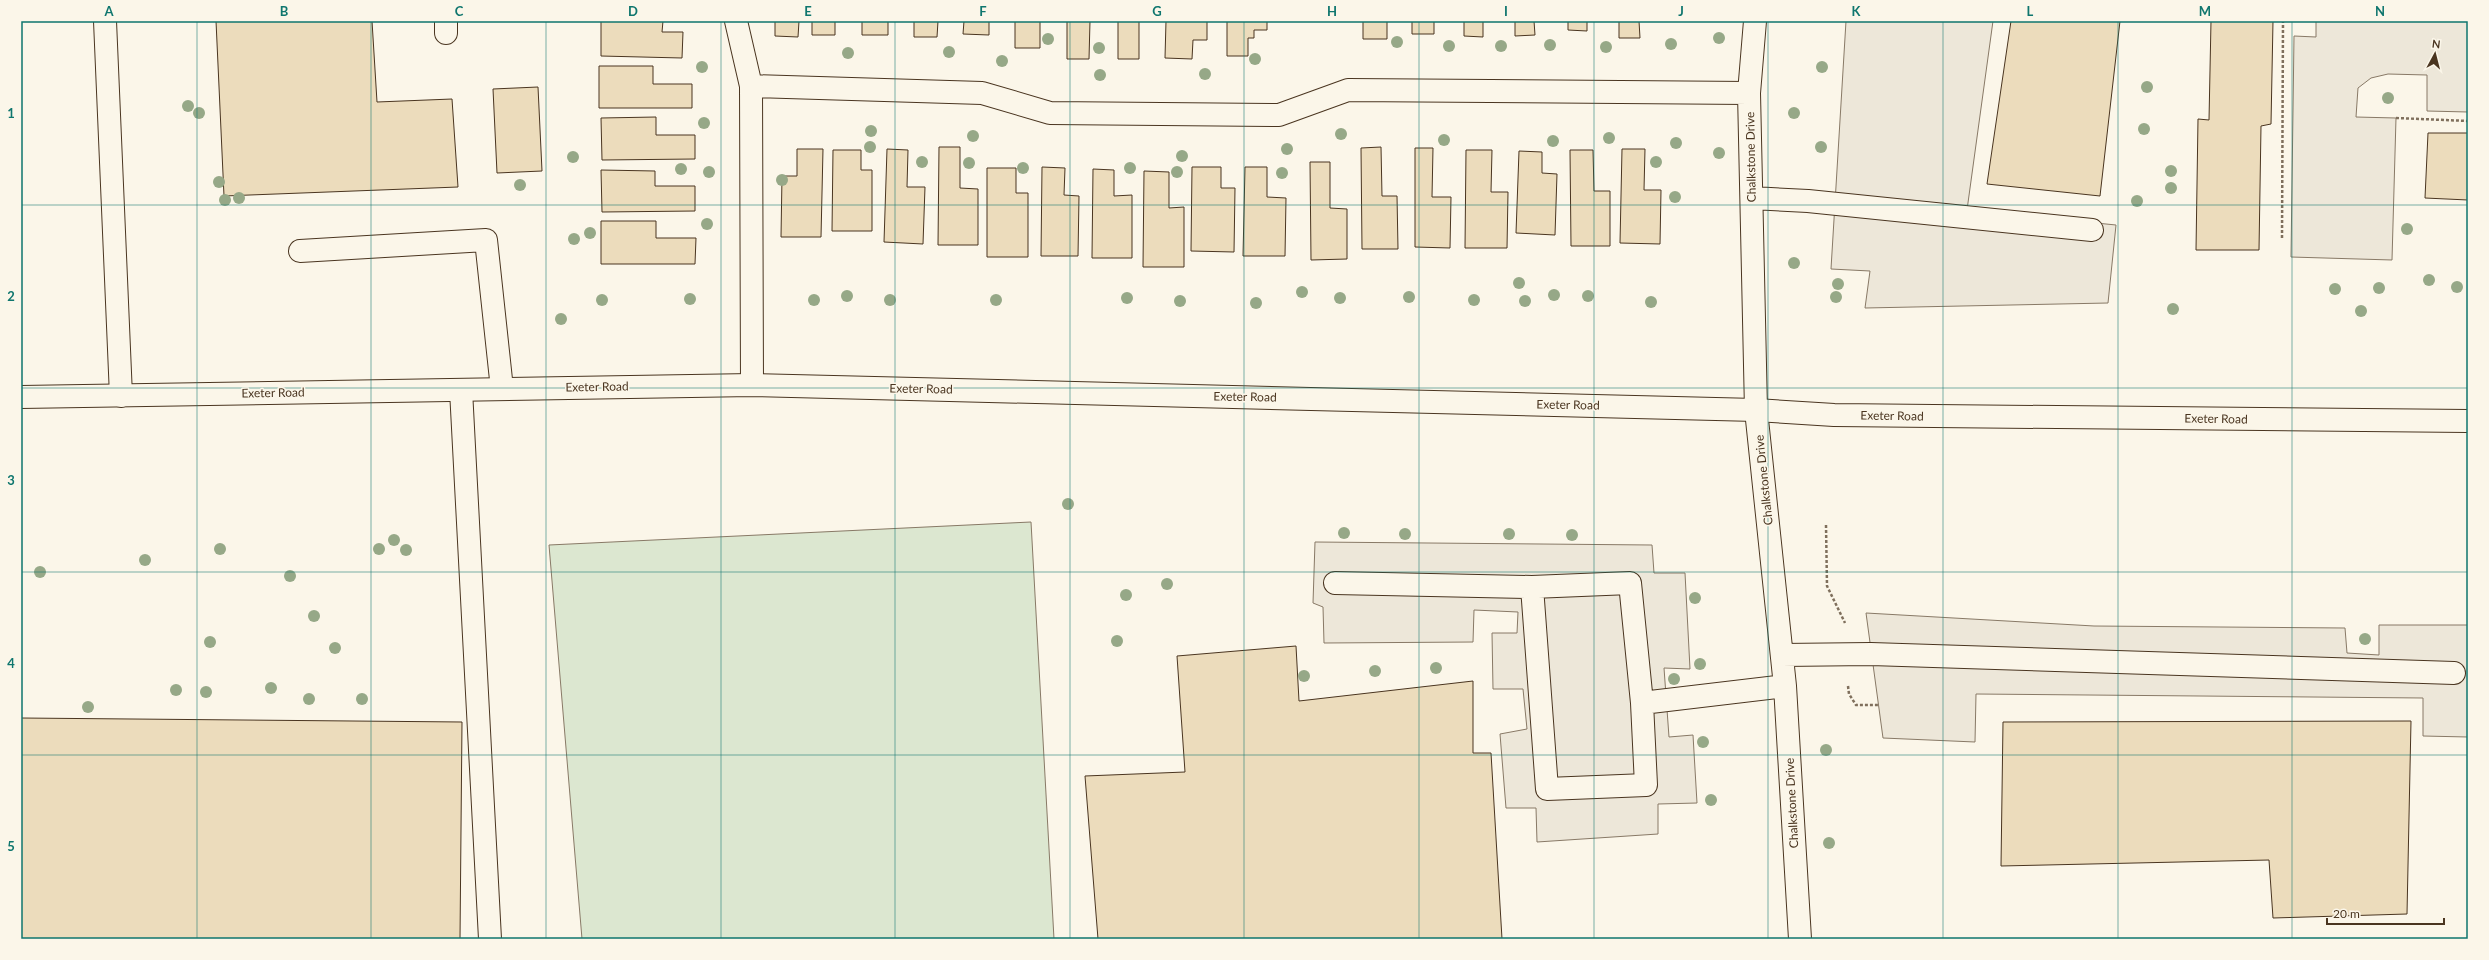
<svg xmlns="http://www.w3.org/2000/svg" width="2489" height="960" font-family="Lato,sans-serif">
<rect width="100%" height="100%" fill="#fbf6e9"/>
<path fill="#dce7d0" stroke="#887966" d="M1031,522L1054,939H582L549,545Z"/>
<path fill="#ede7d9" stroke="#887966" d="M1846,21H1993L1967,210L2116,225L2108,303L1865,308L1870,271L1831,269Z
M2316,21H2468V112L2427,111V75L2388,74L2371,78L2358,88L2356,117L2396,118L2392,260L2291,257L2294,36L2316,37Z
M1315,542L1652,545L1654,573H1685L1690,669L1664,668L1669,737L1693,735L1697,803L1658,804V834L1537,842L1536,808H1506L1500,734L1527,729L1523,689H1493L1492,633H1517L1518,612L1474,610L1473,642L1324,643L1323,607L1313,603Z
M1866,613L2094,626L2345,628L2347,653L2379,655V625H2468V737L2423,736V698L1976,694L1975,742L1883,738Z"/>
<path fill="#ecdcbc" stroke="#4a3520" d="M216,21H372L377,102L452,99L458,187L224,196Z
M601,21H663L662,32H683L682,58L601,56Z
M775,21H799L798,37L775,36Z
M812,21H835V35H812Z
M862,21H888V35H862Z
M914,21H938L937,37H914Z
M964,21H989V35L963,34Z
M1015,21H1040V48H1015Z
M1067,21H1090L1089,59H1067Z
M1118,21H1139V59H1118Z
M1166,21H1207V40H1193L1192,59L1165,58Z
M1227,21H1267V30H1254V38H1248V56H1227Z
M1363,21H1387V39H1363Z
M1412,21H1434V34H1412Z
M1464,21H1483V37L1464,36Z
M1515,21H1534L1535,35L1515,36Z
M1568,21H1587V31L1568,30Z
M1619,21H1639L1640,38H1619Z
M2011,21H2120L2100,196L1987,184Z
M2211,21H2273L2271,124L2261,126L2259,250H2196L2198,119L2209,120Z
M599,66H653V84H692V108H599Z
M538,87L542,171L497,173L493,89Z
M656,117V135H695V159L602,160L601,118Z
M2428,133H2468V200L2425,198Z
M939,147H960V188L978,189V245H938Z
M1381,147L1382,196H1397L1398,249H1362L1361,148Z
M1415,148H1433L1432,197H1451L1450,248L1415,247Z
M797,149H823L821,237H781L782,176H797Z
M887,149L908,150L907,187H925L923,244L884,242Z
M1622,149H1645L1644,190H1661L1660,244L1620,243Z
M833,150H861V170H872V231H832Z
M1466,150H1492L1491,192H1508L1507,248H1465Z
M1570,150H1593L1594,191H1610V246H1571Z
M1519,151L1542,152V173L1557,174L1555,235L1516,233Z
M1310,162H1330V208L1347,209V259L1311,260Z
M1042,167L1065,168L1064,195L1079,196L1078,256H1041Z
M1192,167H1221V188H1235L1234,252L1191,251Z
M1245,167H1267V197L1286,198L1285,256H1243Z
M987,168H1016V193H1028V257H987Z
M1093,169L1114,170V196L1132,195V258H1092Z
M601,170L655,171V186H695V211L602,212Z
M1144,171L1169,172V208L1184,207V267H1143Z
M601,221H656V238H696L695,264H601Z
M1296,646L1299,701L1473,681V753H1491L1502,939H1098L1085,776L1185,772L1177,656Z
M21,718L462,722L460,939H21Z
M2411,721L2407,914L2273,918L2269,860L2001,866L2003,722Z"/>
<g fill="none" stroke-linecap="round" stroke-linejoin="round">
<g stroke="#4a3520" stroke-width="24">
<path id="minor" d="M105,21L121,396
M446,21V33
M736,21L751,86L752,385
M1755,21L1749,93L1756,410L1785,686L1800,939
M751,86L982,93L1050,113L1279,115L1348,90L1749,93
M1752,198L1808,201L2092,230
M300,251L486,240L502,389
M461,390L490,939
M1335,583L1532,587
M1782,655L1871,654L2454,673
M1642,703L1630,583L1532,587L1547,789L1646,785L1642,703L1785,686"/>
</g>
<g stroke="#4a3520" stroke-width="24">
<path id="major" d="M21,397L752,385L1756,410L1834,415L2468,421"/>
</g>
<path stroke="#7f6f5c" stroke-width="2.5" stroke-dasharray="3 2" stroke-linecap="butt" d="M2396,118L2468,121
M2282,238L2283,21
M1826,525L1827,586L1845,623
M1848,686L1849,694L1856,705H1878"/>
<use href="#minor" stroke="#fbf6e9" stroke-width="22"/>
<use href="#major" stroke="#fbf6e9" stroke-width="22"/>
</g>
<g fill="#96a887">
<circle cx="1719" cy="38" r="6"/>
<circle cx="1048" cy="39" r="6"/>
<circle cx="1397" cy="42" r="6"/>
<circle cx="1671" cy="44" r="6"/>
<circle cx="1550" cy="45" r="6"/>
<circle cx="1449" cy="46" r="6"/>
<circle cx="1501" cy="46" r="6"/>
<circle cx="1606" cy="47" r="6"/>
<circle cx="1099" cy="48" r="6"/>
<circle cx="949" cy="52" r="6"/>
<circle cx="848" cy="53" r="6"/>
<circle cx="1255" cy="59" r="6"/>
<circle cx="1002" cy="61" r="6"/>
<circle cx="702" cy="67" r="6"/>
<circle cx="1822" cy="67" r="6"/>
<circle cx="1205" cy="74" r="6"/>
<circle cx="1100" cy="75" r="6"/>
<circle cx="2147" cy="87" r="6"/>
<circle cx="2388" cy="98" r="6"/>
<circle cx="188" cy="106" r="6"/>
<circle cx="199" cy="113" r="6"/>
<circle cx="1794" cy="113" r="6"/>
<circle cx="704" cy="123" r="6"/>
<circle cx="2144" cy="129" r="6"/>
<circle cx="871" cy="131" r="6"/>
<circle cx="1341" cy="134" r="6"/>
<circle cx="973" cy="136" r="6"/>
<circle cx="1609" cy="138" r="6"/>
<circle cx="1444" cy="140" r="6"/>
<circle cx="1553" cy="141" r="6"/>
<circle cx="1676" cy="143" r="6"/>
<circle cx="870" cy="147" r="6"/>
<circle cx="1821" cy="147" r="6"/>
<circle cx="1287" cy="149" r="6"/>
<circle cx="1719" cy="153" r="6"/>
<circle cx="1182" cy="156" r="6"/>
<circle cx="573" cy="157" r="6"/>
<circle cx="922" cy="162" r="6"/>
<circle cx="1656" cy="162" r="6"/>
<circle cx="969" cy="163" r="6"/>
<circle cx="1023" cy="168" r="6"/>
<circle cx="1130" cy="168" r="6"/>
<circle cx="681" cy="169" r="6"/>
<circle cx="2171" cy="171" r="6"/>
<circle cx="709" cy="172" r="6"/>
<circle cx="1177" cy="172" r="6"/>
<circle cx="1282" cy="173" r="6"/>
<circle cx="782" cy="180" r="6"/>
<circle cx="219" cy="182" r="6"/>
<circle cx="520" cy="185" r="6"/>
<circle cx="2171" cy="188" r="6"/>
<circle cx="1675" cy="197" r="6"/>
<circle cx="239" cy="198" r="6"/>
<circle cx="225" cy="200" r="6"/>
<circle cx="2137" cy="201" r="6"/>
<circle cx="707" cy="224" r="6"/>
<circle cx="2407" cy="229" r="6"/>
<circle cx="590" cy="233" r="6"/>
<circle cx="574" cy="239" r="6"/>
<circle cx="1794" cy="263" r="6"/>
<circle cx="2429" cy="280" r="6"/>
<circle cx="1519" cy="283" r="6"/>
<circle cx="1838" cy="284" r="6"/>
<circle cx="2457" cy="287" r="6"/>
<circle cx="2379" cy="288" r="6"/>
<circle cx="2335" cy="289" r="6"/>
<circle cx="1302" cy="292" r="6"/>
<circle cx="1554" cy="295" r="6"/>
<circle cx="847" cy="296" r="6"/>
<circle cx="1588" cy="296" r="6"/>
<circle cx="1409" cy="297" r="6"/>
<circle cx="1836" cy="297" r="6"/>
<circle cx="1127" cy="298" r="6"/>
<circle cx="1340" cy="298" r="6"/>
<circle cx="690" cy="299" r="6"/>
<circle cx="602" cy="300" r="6"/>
<circle cx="814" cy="300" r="6"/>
<circle cx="890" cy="300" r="6"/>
<circle cx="996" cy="300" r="6"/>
<circle cx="1474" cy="300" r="6"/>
<circle cx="1180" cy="301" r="6"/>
<circle cx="1525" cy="301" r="6"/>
<circle cx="1651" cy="302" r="6"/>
<circle cx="1256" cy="303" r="6"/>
<circle cx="2173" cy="309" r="6"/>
<circle cx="2361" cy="311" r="6"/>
<circle cx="561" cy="319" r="6"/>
<circle cx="1068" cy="504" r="6"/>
<circle cx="1344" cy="533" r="6"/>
<circle cx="1405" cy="534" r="6"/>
<circle cx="1509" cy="534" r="6"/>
<circle cx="1572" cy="535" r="6"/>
<circle cx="394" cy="540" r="6"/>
<circle cx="220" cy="549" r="6"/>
<circle cx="379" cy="549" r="6"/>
<circle cx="406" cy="550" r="6"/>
<circle cx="145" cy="560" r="6"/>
<circle cx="40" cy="572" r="6"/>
<circle cx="290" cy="576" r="6"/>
<circle cx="1167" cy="584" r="6"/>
<circle cx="1126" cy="595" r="6"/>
<circle cx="1695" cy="598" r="6"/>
<circle cx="314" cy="616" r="6"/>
<circle cx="2365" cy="639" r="6"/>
<circle cx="1117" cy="641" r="6"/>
<circle cx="210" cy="642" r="6"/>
<circle cx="335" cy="648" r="6"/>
<circle cx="1700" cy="664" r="6"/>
<circle cx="1436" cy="668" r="6"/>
<circle cx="1375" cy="671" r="6"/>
<circle cx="1304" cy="676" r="6"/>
<circle cx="1674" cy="679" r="6"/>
<circle cx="271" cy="688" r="6"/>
<circle cx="176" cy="690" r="6"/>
<circle cx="206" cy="692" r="6"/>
<circle cx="309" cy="699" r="6"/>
<circle cx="362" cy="699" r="6"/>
<circle cx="88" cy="707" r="6"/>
<circle cx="1703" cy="742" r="6"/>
<circle cx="1826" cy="750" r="6"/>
<circle cx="1711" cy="800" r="6"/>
<circle cx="1829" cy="843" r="6"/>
</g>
<path fill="none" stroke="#0f766e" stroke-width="1" stroke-opacity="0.55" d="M197,21V939M371,21V939M546,21V939M721,21V939M895,21V939M1070,21V939M1244,21V939M1419,21V939M1594,21V939M1768,21V939M1943,21V939M2118,21V939M2292,21V939M21,205H2468M21,388H2468M21,572H2468M21,755H2468"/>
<g text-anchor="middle" stroke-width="3" stroke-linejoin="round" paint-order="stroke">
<g font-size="12" fill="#4a3520" stroke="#fbf6e9">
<text transform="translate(1751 157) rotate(-91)" y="4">Chalkstone Drive</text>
<text transform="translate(597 387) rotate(-1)" y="4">Exeter Road</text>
<text transform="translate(921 389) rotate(1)" y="4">Exeter Road</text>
<text transform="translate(273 393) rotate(-1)" y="4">Exeter Road</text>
<text transform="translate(1245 397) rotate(1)" y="4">Exeter Road</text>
<text transform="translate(1568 405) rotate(1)" y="4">Exeter Road</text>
<text transform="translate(1892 416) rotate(1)" y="4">Exeter Road</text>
<text transform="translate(2216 419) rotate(1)" y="4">Exeter Road</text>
<text transform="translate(1764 480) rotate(-96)" y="4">Chalkstone Drive</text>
<text transform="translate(1792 803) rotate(-93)" y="4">Chalkstone Drive</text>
</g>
</g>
<rect width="2489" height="960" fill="none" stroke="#fbf6e9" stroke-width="44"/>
<g transform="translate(2435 54) rotate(7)" stroke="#fbf6e9" stroke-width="3" paint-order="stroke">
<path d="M0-3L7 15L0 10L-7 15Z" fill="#4a3520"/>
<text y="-6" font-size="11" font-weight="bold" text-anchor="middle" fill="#4a3520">N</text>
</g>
<path d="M2327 918v6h117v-6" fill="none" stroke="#4a3520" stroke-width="2"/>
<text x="2333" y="918" font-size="12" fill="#4a3520" stroke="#fbf6e9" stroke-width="3" paint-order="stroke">20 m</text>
<rect x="22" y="22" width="2445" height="916" fill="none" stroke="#0f766e" stroke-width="1.5"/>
<g font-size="13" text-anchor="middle" font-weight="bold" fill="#0f766e">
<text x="109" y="16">A</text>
<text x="284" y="16">B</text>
<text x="459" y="16">C</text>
<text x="633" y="16">D</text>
<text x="808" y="16">E</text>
<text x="983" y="16">F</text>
<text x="1157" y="16">G</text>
<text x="1332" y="16">H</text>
<text x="1506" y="16">I</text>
<text x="1681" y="16">J</text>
<text x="1856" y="16">K</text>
<text x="2030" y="16">L</text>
<text x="2205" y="16">M</text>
<text x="2380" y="16">N</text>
<text x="11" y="118">1</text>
<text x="11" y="301">2</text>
<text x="11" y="485">3</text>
<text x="11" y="668">4</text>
<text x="11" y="851">5</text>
</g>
</svg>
